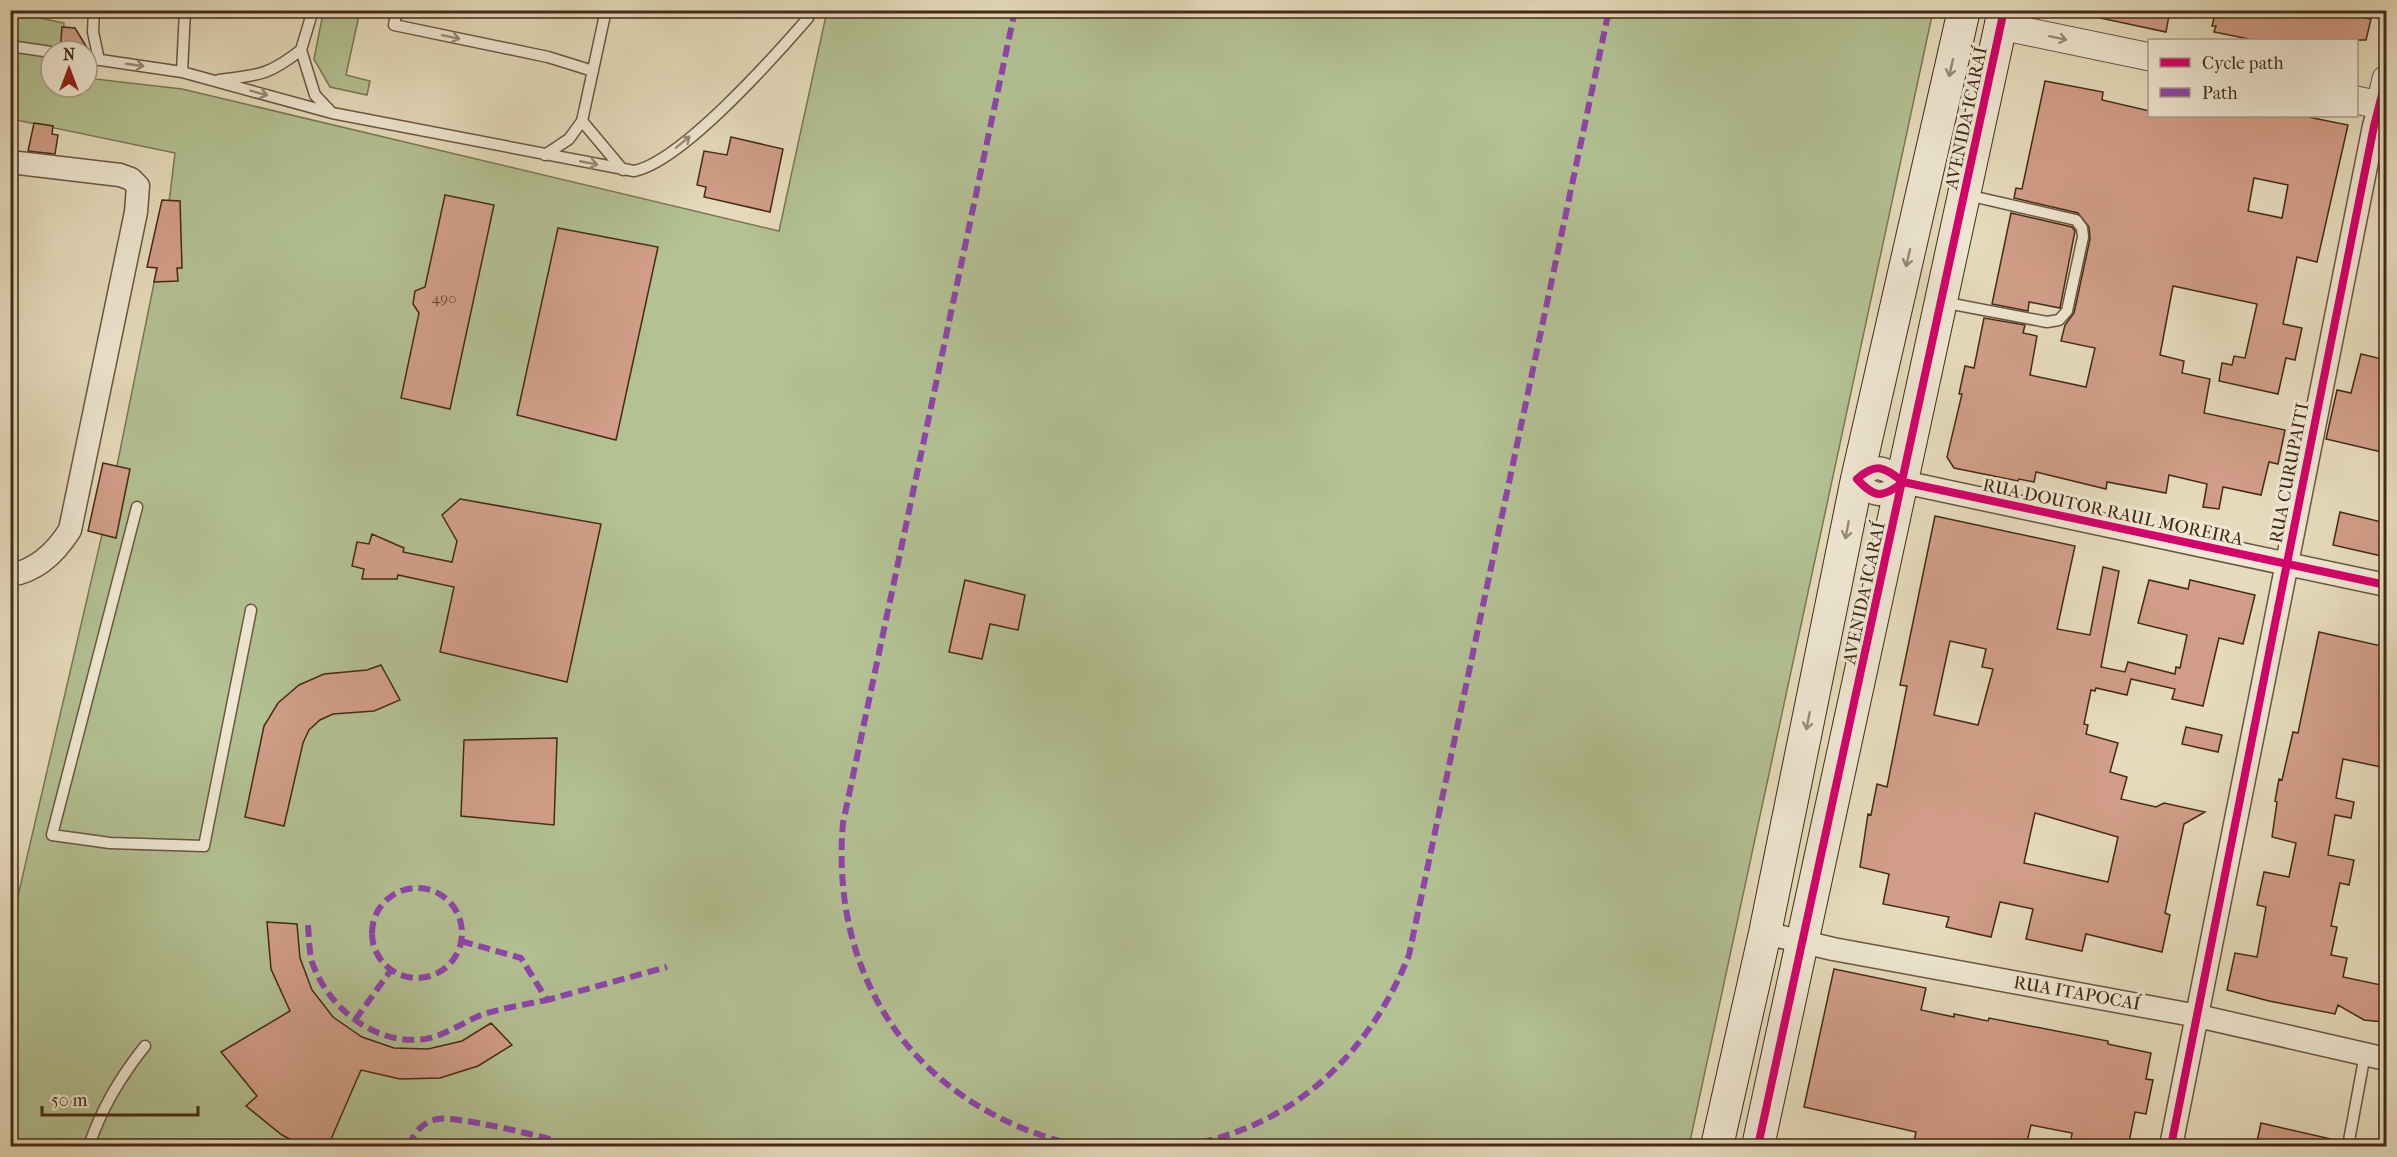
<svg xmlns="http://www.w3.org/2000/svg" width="2397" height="1157" font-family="'IM FELL French Canon',serif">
<rect width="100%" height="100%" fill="#e6dcbd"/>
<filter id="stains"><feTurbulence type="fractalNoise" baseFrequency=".00333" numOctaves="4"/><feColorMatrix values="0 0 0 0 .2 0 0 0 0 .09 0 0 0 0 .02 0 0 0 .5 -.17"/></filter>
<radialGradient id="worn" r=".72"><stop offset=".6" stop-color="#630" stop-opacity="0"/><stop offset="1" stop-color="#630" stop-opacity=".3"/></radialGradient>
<path fill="#b3c193" stroke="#7c7655" stroke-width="1.5" d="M331,10L360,11L346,75L370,81L367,95L330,87L314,59L323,13Z
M827,11H1933L1689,1146H11V926L110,500L167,219L175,153L11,119V12L64,23L62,51H51V87H87V78L182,89L779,231Z"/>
<path fill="#d29e89" stroke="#442a17" stroke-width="1.5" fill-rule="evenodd" d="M2101,10H2170L2166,32L2100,18Z
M2216,10H2346L2348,14L2371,19L2366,40H2254L2214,32L2216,26H2212Z
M62,27L75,28L89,51H60Z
M2045,81L2103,92L2102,100L2150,111V116H2303L2348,125L2317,262L2297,257L2283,324L2302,328L2295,360L2286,358L2278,394L2219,381L2222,363L2232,365L2234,356L2245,358L2257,304L2173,286L2160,355L2184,361L2182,373L2210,379L2204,413L2285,430L2278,464L2269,462L2261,495L2223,487L2219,509L2203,507L2207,484L2169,475L2166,493L2107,482L2106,489L2036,472L2034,482L2019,479L2018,481L1954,468L1947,457L1962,394H1959L1965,366L1974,368L1984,318L2025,325L2023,333L2037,336L2030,375L2086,387L2095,348L2061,341L2065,325L2074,313L2090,239L2089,227L2078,213L2014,198L2016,188L2022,189ZM2254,178L2288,185L2282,218L2248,211Z
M34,123L53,126L52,134L58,135L55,154L28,151Z
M731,137L783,149L770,212L704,197L706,187L697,185L704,151L727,155Z
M445,195L494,205L450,409L401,398L419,313L413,304L415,291L425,287Z
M162,200L180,201L182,268H177L178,281L154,282L157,268L147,267Z
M2011,213L2072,227L2075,231L2060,308L2029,302L2028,311L1992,304Z
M558,228L658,247L616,440L517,415Z
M2361,354L2386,360V453L2326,439L2337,390L2351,393Z
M103,463L130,469L116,538L88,531Z
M460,499L601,524L567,682L440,652L454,587L398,575L397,579H362L364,569L352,566L357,542L369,544L372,534L404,548L403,552L452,562L457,541L442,515Z
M2340,512L2386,523V557L2333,545Z
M1935,516L2075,546L2057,629L2090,635L2103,567L2119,571L2101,667L2125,672L2128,662L2175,674L2176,667L2180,668L2187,635L2138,623L2149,580L2188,589L2190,580L2255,595L2243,644L2219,638L2203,706L2172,699L2175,689L2131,679L2127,695L2096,688L2095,691L2091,690L2084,724L2088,725L2086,734L2118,743L2110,772L2127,777L2121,799L2156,807L2164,803L2205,812L2184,824L2165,913L2170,915L2162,952L2086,934L2082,951L2026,939L2033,909L2000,902L1991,937L1946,927L1949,917L1883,904L1889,874L1860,867L1868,814L1871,815L1877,784L1887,787L1907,686L1900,685ZM1950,641L1986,649L1982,667L1993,669L1978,725L1934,715ZM2035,813L2118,837L2108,882L2024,863Z
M965,580L1025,595L1018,630L990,624L982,659L949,652Z
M2319,632L2386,647V768L2343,759L2336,798L2354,802L2351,818L2335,815L2328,855L2354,860L2349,885L2340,883L2331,926L2337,927L2331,955L2347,958L2343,977L2386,986L2383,1022L2364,1020L2338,1005L2335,1014L2269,1001L2227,990L2235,953L2257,957L2266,907L2257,905L2264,872L2289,877L2296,843L2272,837L2277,802L2275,801L2279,779L2282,780L2293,732L2298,733Z
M381,665L400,700L374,711L333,714L320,720L309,730L303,743L284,826L245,817L264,726L278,703L299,685L324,674L367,670Z
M2186,727L2222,735L2218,752L2182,744Z
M557,738L554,825L461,816L464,740Z
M267,922L297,924L300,958L312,990L333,1017L362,1037L394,1048L428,1049L462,1041L491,1023L512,1045L478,1066L440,1078L400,1079L361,1070L328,1146H303L282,1135L246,1106L257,1096L221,1052L290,1011L271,969Z
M1834,969L1926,988L1921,1010L1954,1017V1014L1988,1021L1989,1018L2108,1041V1044L2117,1046L2151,1053L2146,1079L2153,1080L2146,1114L2135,1112L2129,1142L2116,1140L2114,1146H2070L2072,1133L2031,1125L2026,1146H1913L1916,1132L1804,1107Z
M2261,1123L2331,1139L2330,1146H2256Z"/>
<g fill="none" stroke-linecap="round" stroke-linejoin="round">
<g stroke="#6c5640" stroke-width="13">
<path id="service" d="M94,10L93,32L99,60
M313,10L301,50L315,95L332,113
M397,10L394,25L548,57L593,71
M10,46L51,52
M87,58L182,72L332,113L634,171C681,162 775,56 808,18L810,10
M182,72L185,10
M219,80C260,75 269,75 301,50
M582,121L623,170
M545,155L569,139L582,121L606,10
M1942,302L2047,322L2059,320L2067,311L2083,237L2082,228L2076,220L1967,195
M137,507L52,835L110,843L204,846L251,610
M89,1146C101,1109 121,1076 145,1046
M2348,1146L2365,1054"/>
</g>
<g stroke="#6c5640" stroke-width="25">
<path id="minor" d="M10,162L120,175L131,179L138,186L136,212L70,530C56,552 37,571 10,575
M1903,482C1883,498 1875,499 1857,479C1876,462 1885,467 1903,482L2386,585
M1765,933L1833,949L2198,1016L2386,1059
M2171,1146L2374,126L2380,105L2386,106"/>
</g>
<g stroke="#6c5640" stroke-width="29">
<path id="tertiary" d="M2001,26L2150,57
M2356,100L2380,105L2386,79"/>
</g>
<g stroke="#442a17" stroke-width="34">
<path id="secondary" d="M1717,1146L1765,933L1857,479L1964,10
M1758,1146L2004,10"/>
</g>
<use href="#service" stroke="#efe8d4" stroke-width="10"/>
<use href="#minor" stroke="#efe8d4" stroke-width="22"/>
<use href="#tertiary" stroke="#efe8d4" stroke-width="27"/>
<use href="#secondary" stroke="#efe8d4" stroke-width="32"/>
<path stroke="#8e44ad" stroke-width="6" stroke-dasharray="12 6" stroke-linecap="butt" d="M1015,10L843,823C829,985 922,1111 1080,1146
M372 933a45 45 0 1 1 90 0a45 45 0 1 1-90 0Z
M308,925C309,937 309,951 312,962C328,1008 375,1046 425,1039C447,1035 464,1021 484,1014C504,1008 527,1004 547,1000
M461,941L521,958L547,1000L667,967
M355,1020L391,970
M409,1146C414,1132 423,1122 437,1119C452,1115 555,1138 569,1146
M1183,1146C1292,1128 1369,1055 1409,955L1609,10"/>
<g stroke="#efe8d4" stroke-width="11">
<path id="cycleway" d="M1903,482C1883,498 1875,499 1857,479C1876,462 1885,467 1903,482L2386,585
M1758,1146L2004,10
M2171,1146L2374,126L2386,79"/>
</g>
<use href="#cycleway" stroke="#d6006c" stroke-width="8"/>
</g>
<defs><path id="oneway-shaft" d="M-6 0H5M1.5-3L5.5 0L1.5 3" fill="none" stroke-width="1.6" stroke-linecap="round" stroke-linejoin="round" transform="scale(1.5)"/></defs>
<g stroke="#9a8976">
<use href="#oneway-shaft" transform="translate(451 37) rotate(12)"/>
<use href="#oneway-shaft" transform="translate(2058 38) rotate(12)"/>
<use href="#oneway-shaft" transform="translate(135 65) rotate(8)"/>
<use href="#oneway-shaft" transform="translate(1951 68) rotate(103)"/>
<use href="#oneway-shaft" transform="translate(259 93) rotate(15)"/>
<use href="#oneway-shaft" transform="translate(683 142) rotate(-39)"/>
<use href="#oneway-shaft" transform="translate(589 163) rotate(11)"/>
<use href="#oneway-shaft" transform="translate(1908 258) rotate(103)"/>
<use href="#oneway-shaft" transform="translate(1847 530) rotate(101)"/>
<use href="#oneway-shaft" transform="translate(1808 721) rotate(101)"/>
</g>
<g text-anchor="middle" stroke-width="6" stroke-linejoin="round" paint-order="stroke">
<g font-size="15" fill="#684734">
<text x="444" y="303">490</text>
</g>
<g font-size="18" fill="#442a17" stroke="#efe8d4">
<text transform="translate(1966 118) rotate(-78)" y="6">AVENIDA ICARAÍ</text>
<text transform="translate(2289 473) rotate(-79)" y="6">RUA CURUPAITI</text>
<text transform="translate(2113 512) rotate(12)" y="6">RUA DOUTOR RAUL MOREIRA</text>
<text transform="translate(1864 593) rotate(-78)" y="6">AVENIDA ICARAÍ</text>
<text transform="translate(2077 993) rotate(10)" y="6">RUA ITAPOCAÍ</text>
</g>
</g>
<rect width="2397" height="1157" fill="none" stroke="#e6dcbd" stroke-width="36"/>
<rect x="12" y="12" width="2373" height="1133" fill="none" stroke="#442a17" stroke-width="3"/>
<rect x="18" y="18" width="2361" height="1121" fill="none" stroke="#442a17" stroke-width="1.5"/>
<rect x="2148" y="39" width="210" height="78" fill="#efe8d4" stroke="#ab9c88" stroke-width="1.5"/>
<rect x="2160" y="58" width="30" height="9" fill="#d6006c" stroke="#ab9c88" stroke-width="1.5"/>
<text x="2202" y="69" font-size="18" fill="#442a17">Cycle path</text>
<rect x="2160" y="88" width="30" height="9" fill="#8e44ad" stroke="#ab9c88" stroke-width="1.5"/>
<text x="2202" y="99" font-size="18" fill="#442a17">Path</text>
<g transform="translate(69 69)"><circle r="28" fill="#efe8d4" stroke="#ab9c88" stroke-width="1.5"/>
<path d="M0-4.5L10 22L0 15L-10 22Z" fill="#8f2418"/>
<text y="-9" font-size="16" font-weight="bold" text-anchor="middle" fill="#442a17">N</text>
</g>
<path d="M42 1106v9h156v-9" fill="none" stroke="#442a17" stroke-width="3"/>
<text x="51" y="1106" font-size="18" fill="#442a17" stroke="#efe8d4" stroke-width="4.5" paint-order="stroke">50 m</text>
<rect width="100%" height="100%" filter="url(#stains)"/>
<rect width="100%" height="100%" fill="url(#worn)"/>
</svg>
